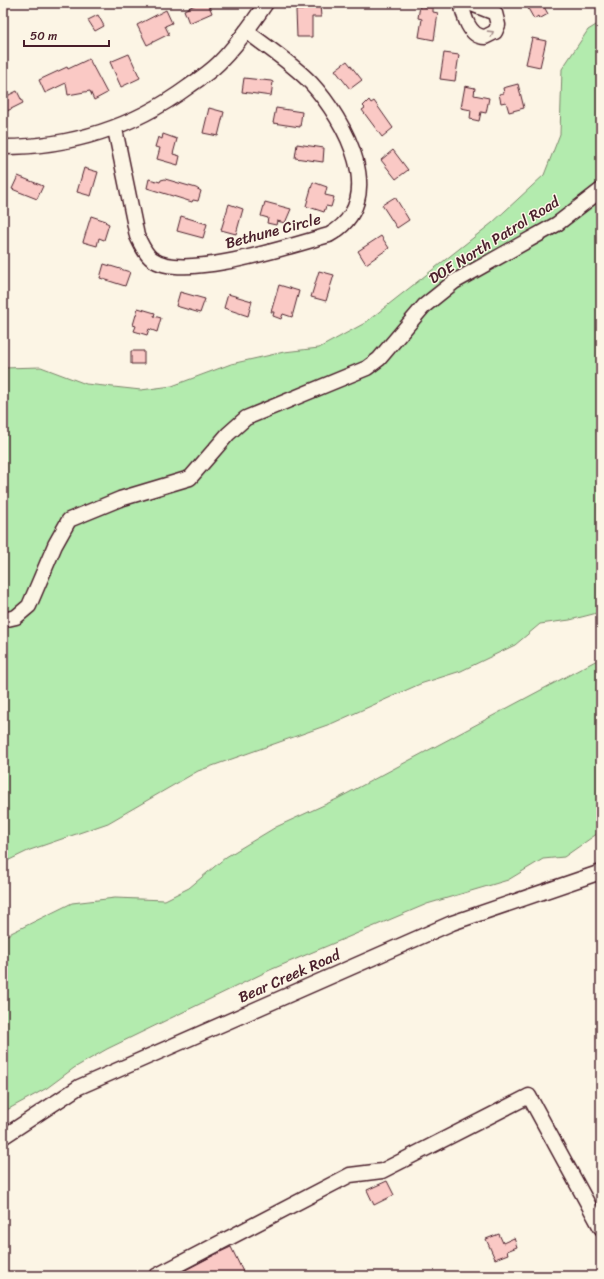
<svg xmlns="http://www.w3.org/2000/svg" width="604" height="1279" font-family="Sriracha,sans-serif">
<rect width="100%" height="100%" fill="#fcf5e5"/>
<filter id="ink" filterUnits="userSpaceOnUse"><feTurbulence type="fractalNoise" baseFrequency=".025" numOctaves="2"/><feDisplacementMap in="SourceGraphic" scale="8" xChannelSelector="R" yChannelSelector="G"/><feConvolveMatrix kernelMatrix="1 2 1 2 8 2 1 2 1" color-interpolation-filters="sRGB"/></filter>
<g filter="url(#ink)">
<path fill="#b3ebae" stroke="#7e856c" d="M601,22V612L570,620L540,624L515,645L461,671L420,684L333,723L198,771L108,823L30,850L3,863V368L41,367L86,384L141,390L172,386L231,364L284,352L319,348L365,323L492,223L544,175L560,134L562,69L588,30Z
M601,658V831L564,857L543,859L508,880L427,904L270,970L107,1049L74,1068L47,1088L3,1112V937L72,903L115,898L165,900L189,888L226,857L276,827L337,799Z"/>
<path fill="#fac9c5" stroke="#4a1f2b" d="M199,3H208L212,13L189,23L184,10Z
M525,3H542L548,14L539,19L538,16L534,19Z
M303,5H320L321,17H312V37H297L296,10H303Z
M420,6L433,8V12L438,13L434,40L419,37L422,19L418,18Z
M166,10L172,23L165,26L169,34L147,45L137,25Z
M98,15L104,26L95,31L88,20Z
M532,38L546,41L540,67L526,64Z
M444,53L459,55L455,81L440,79Z
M129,54L140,78L121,87L110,62Z
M89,59L107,93L94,100L90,91L68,95L66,83L45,93L39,80L67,67L68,69Z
M347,61L362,80L350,89L335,70Z
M244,78L271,81L273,82L271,96L242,92Z
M518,84L524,108L509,112L506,102L501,103L499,94L504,93L503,88Z
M465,86L475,88L474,95L489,98L486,113L481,112L479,121L470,119L471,110L461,108Z
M17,91L23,103L3,113V98Z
M369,100L371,103L374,101L393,128L382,137L362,110L365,108L363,106Z
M209,108L224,112L218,136L203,133Z
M276,108L302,112L300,127L273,123Z
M163,134L177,139L173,154L180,156L178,165L157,159L160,148L155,147L158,137L162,139Z
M297,144L324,148L323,162L295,158Z
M393,150L408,170L396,179L381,160Z
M84,168L98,172L91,196L77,192Z
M18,176L43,186L37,199L12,189Z
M149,179L160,182L161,180L165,179L196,188L201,191L198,201L193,200L192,202L147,188Z
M313,182L327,187L325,195L334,197L331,207L326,206L324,212L306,206Z
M395,197L409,220L397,228L382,205Z
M265,202L291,209L285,223L277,221L276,225L267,223L268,218L261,216Z
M229,204L243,209L236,234L221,230Z
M91,216L106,221L105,222L109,224L104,240L99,238L97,246L83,242Z
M181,216L207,224L203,238L177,231Z
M381,236L389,248L366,264L358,251Z
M104,264L130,272L125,286L100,278Z
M319,271L334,275L326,301L311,297Z
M279,285L299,291L292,317L283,314L281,319L273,316L274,312H271Z
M180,292L205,299L200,313L176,306Z
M228,294L252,301L248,316L224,308Z
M138,308L155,313L154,316L161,318L157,332L149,329L147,335L134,331L136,326L133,325Z
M131,351H144V364H131Z
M387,1181L394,1195L374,1205L367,1190Z
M499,1234L503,1243L514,1238L517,1247L507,1251L508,1254L495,1259L486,1239Z
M231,1247L245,1276H174L220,1252Z"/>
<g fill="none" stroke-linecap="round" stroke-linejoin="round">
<g stroke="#4a1f2b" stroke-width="17">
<path id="minor" d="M461,3C464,16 469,37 485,37L495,32L498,25L495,13L469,3
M115,129L137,236C141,244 145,254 152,259C183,282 293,245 329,235C390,201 345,120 311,83C293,64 267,47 246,31
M3,147C72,147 132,128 188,87C198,80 210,72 219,63C237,45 252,24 266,3
M3,620L16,617L29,606L55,545L69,520L120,499L190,478L228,434L246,418L367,368L379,359L424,306L454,282L557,224L601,190
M3,1137L79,1087L452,923L601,872
M156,1276L350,1175L382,1171L529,1096L601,1228"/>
</g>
<use href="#minor" stroke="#fcf5e5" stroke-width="14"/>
</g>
<defs><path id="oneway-chevron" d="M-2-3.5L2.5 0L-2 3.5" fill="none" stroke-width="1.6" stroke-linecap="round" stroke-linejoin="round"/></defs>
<use stroke="#a38a88" href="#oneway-chevron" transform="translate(491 33) rotate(-32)"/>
</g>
<g text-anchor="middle" stroke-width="3" stroke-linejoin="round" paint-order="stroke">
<g font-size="15" fill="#4a1f2b" stroke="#fcf5e5">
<text transform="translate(273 231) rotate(-15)" y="5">Bethune Circle</text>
<text transform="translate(494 240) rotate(-32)" y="5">DOE North Patrol Road</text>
<text transform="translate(289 976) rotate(-24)" y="5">Bear Creek Road</text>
</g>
</g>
<rect width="604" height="1279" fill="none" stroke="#fcf5e5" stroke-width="16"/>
<rect x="8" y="8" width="588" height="1263" fill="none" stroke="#4a1f2b" stroke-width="1.5" filter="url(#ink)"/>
<path d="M24 40v6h85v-6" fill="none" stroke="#4a1f2b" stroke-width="2"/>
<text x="30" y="40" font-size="12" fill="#4a1f2b" stroke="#fcf5e5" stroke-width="3" paint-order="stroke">50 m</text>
</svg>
